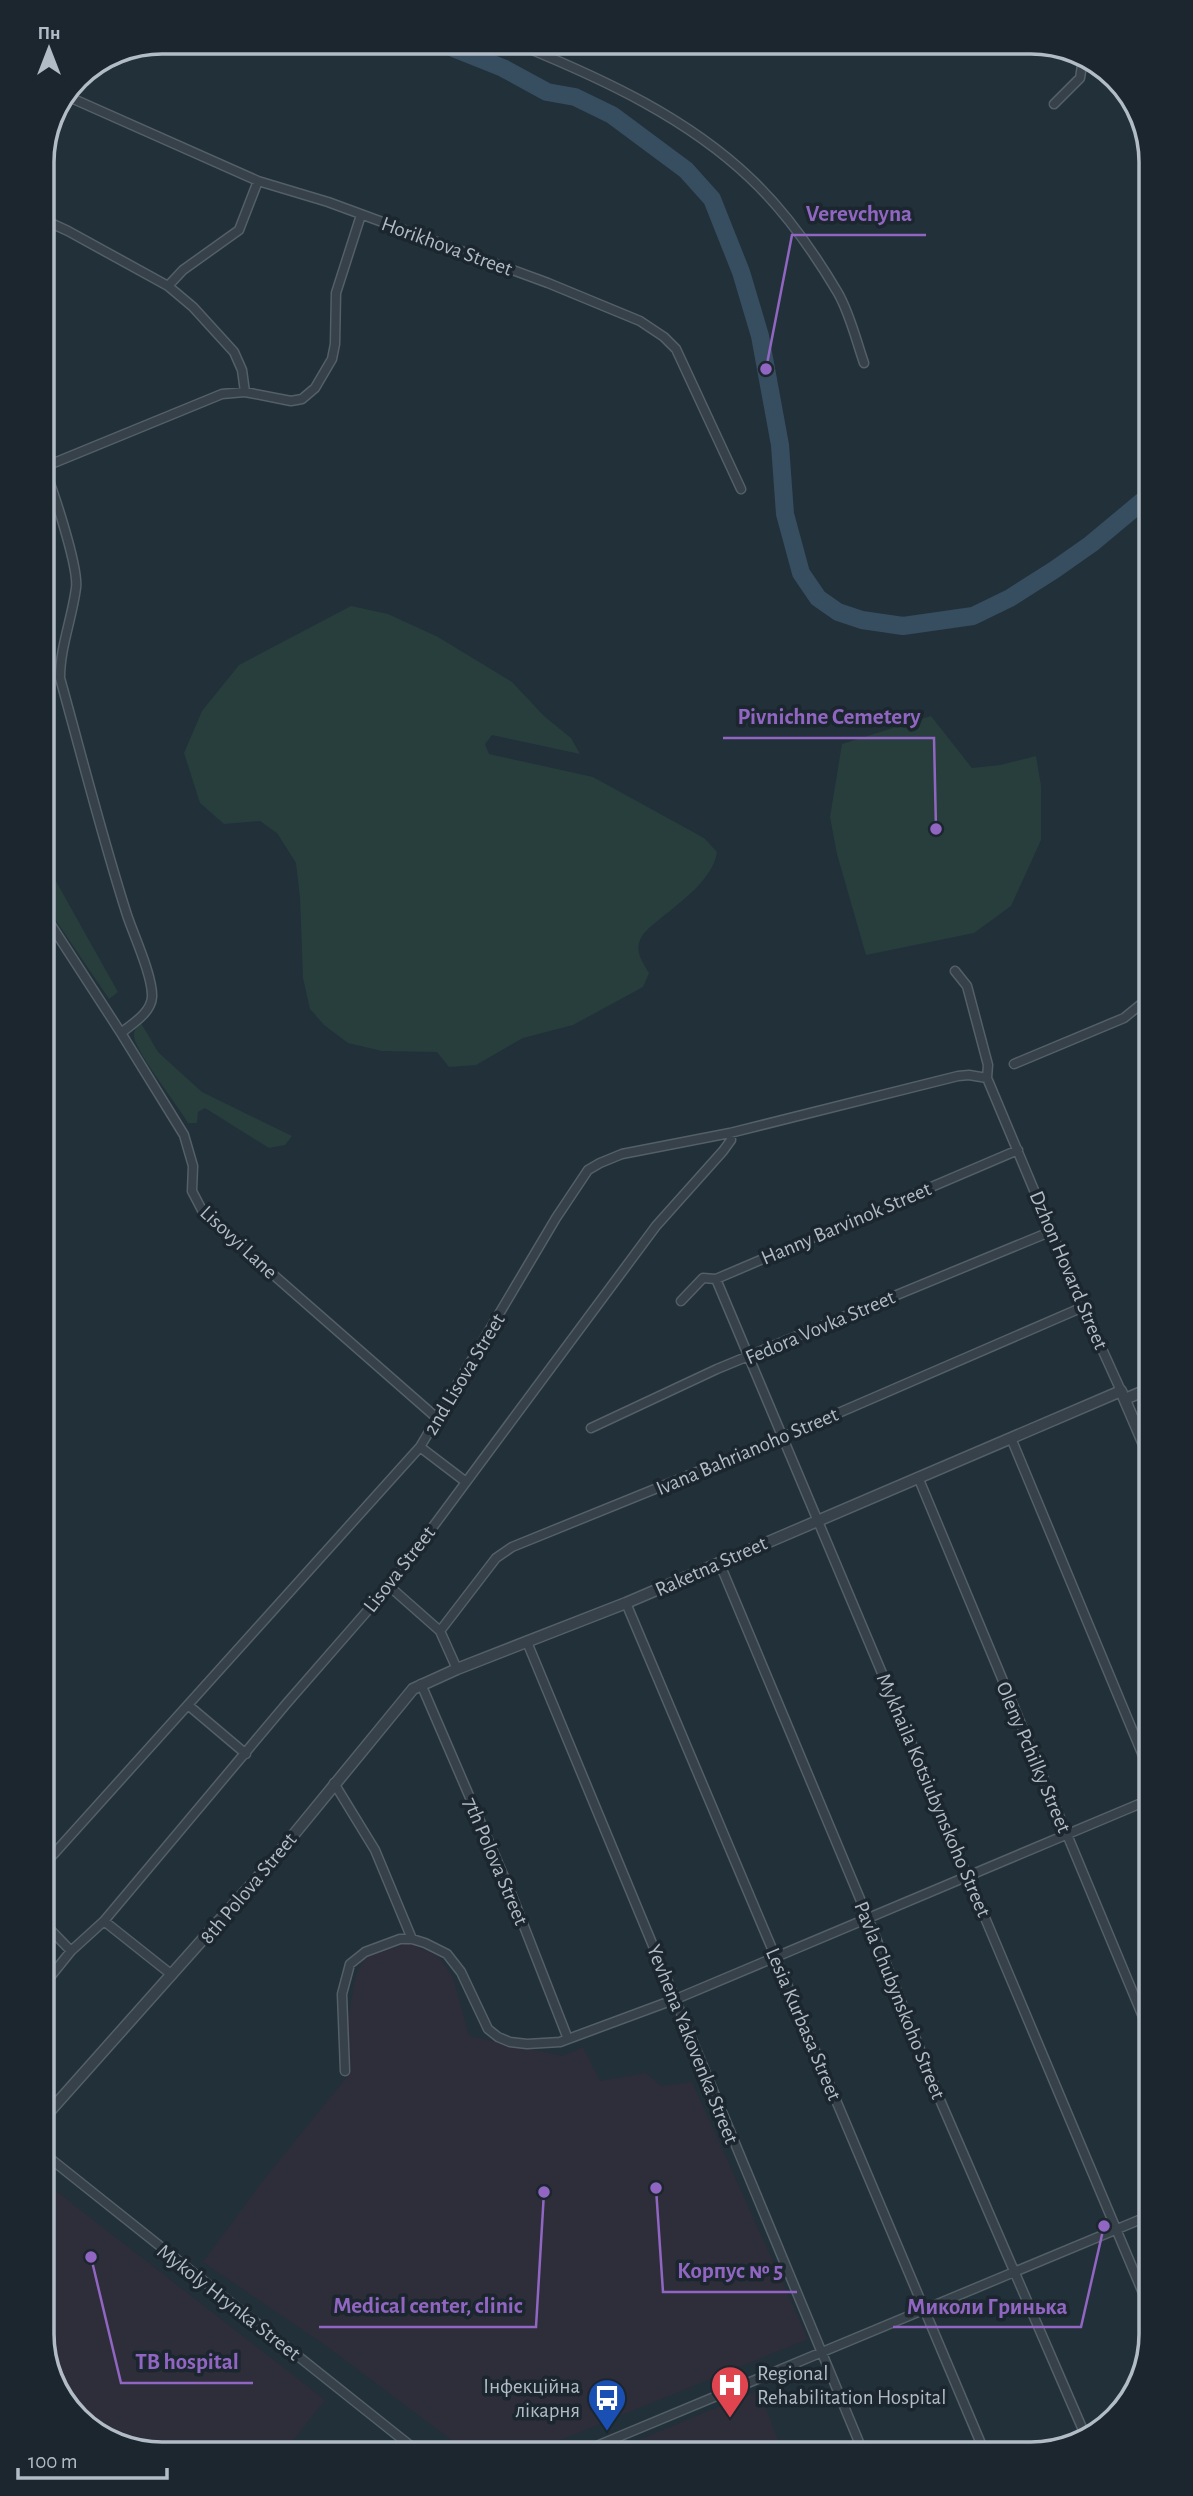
<svg xmlns="http://www.w3.org/2000/svg" width="1193" height="2496" font-family="'Alegreya Sans',sans-serif">
<rect width="100%" height="100%" fill="#223039"/>
<path fill="#2e2e3b" d="M408,1943L438,1956L453,1977L469,2036L563,2056L583,2047L600,2081L646,2073L661,2086L692,2082L808,2339L536,2450L466,2451L328,2347L203,2262L265,2178L350,2073L348,2018L356,1975L365,1957Z
M42,2180L325,2400L283,2453L155,2454L95,2433L51,2379L42,2333Z
M759,2390L781,2448L617,2449Z"/>
<path fill="#273e3c" d="M351,606L388,614L438,637L512,682L544,716L571,738L580,754L492,735L485,744L489,754L593,777L704,838L717,852C713,879 682,901 661,918C653,925 642,932 639,943C636,954 644,964 649,973L643,987L573,1025L523,1038L476,1065L449,1067L437,1052L382,1051L348,1043L324,1025L310,1009L303,978L300,898L296,863L277,833L260,821L224,824L200,803L184,753L202,711L239,665Z
M931,716L972,768L1000,765L1036,756L1041,786V840L1011,906L974,933L866,955L837,854L830,817L842,744Z
M42,863L53,876L118,992L109,999L42,900Z
M141,1023L158,1052L202,1092L292,1136L285,1145L269,1148L205,1108L198,1112L197,1123H188C177,1104 137,1054 134,1037C133,1031 137,1027 141,1023Z"/>
<g fill="none" stroke-linecap="round" stroke-linejoin="round">
<path stroke="#364e60" stroke-width="18" d="M453,48L503,68L547,92L575,97L612,115L686,170L712,199L741,272L760,336L780,445L785,514L801,573L818,598L838,612L862,620L903,626L973,616L1010,598L1054,570L1091,544L1151,494"/>
<g stroke="#545f67" stroke-width="11">
<path id="minor" d="M525,47C605,80 687,118 750,178C783,209 815,254 838,293C850,314 856,340 864,363
M69,97L258,181L328,202L548,283L640,321L664,337L676,349L741,489
M1054,104L1080,78L1083,59
M42,219L68,231L168,286L193,307L234,352L242,370L245,392
M168,286L183,270L239,230L258,181
M42,464C52,485 79,568 76,588C72,619 60,647 60,678C82,757 102,837 127,915C134,936 153,977 152,997C151,1013 132,1024 121,1033
M44,467L222,394L245,392L291,401L302,399L315,388L332,359L335,344L336,293L361,215
M42,911L121,1033L184,1135L193,1166L192,1191L204,1214L438,1419
M955,971L967,986L988,1065L987,1078L1083,1307L1121,1391
M1014,1064L1124,1018L1151,996
M716,1279L1151,2312
M681,1301L703,1278L716,1279L1018,1150
M591,1428L717,1369L1052,1231
M1011,1438L1151,1775
M420,1447L466,1482
M918,1477L1151,2036
M719,1562L868,1918L940,2100L1086,2437
M389,1586L440,1631L457,1669
M626,1603L982,2446
M440,1631L496,1558L512,1547L783,1437L1083,1307
M527,1642L861,2447
M421,1684L511,1893L568,2039
M188,1705L246,1754
M334,1783L375,1850L412,1939
M42,1867L420,1447L556,1218L588,1170L600,1163L622,1154L730,1133L958,1076L969,1075L987,1078
M42,1921L71,1951
M104,1921L172,1975
M42,1987L71,1951L104,1921L287,1703L389,1586L656,1226L723,1151L731,1140L730,1133
M345,2071L342,1994L350,1964L365,1952L400,1939H412L425,1943L447,1954L461,1972L488,2029L498,2037L510,2042L527,2044L560,2042L676,1999L1151,1799
M42,2152L417,2451
M587,2450L1151,2215"/>
</g>
<g stroke="#545f67" stroke-width="13">
<path id="tertiary" d="M1125,1399L1151,1388
M42,2120L268,1866L413,1689L457,1669L626,1603L1121,1391L1151,1461"/>
</g>
<use href="#minor" stroke="#36414a" stroke-width="8"/>
<use href="#tertiary" stroke="#36414a" stroke-width="10"/>
</g>
<defs>
<g id="hospital-pin" transform="scale(2.0125)"><path d="M0 17L-7.5 6A9.5 9.5 0 1 1 7.5 6Z" fill="#e0444e" stroke="#1b262e"/><path d="M-5-5h3v3.5h4V-5h3V5h-3V1.5h-4V5h-3Z" fill="#fff"/></g>
<g id="bus-pin" transform="scale(2.0125)"><path d="M0 17L-7.5 6A9.5 9.5 0 1 1 7.5 6Z" fill="#1a4fb4" stroke="#1b262e"/><path d="M-5-6H5V4H4V6H2V4H-2V6H-4V4H-5ZM-3.5-4V0h7V-4ZM-3.5 1.2v1.5H-2V1.2ZM2 1.2v1.5H3.5V1.2Z" fill="#fff"/></g>
</defs>
<g fill-rule="evenodd">
<use href="#hospital-pin" x="730" y="2385"/>
<use href="#bus-pin" x="607" y="2398"/>
</g>
<g text-anchor="middle" stroke-width="7" stroke-linejoin="round" paint-order="stroke">
<g font-size="21" fill="#b1bcc6" stroke="#1b262e">
<text transform="translate(447 246) rotate(20)" y="7">Horikhova Street</text>
<text transform="translate(846 1223) rotate(-23)" y="7">Hanny Barvinok Street</text>
<text transform="translate(239 1242) rotate(43)" y="7">Lisovyi Lane</text>
<text transform="translate(1069 1270) rotate(67)" y="7">Dzhon Hovard Street</text>
<text transform="translate(820 1327) rotate(-23)" y="7">Fedora Vovka Street</text>
<text transform="translate(464 1374) rotate(-59)" y="7">2nd Lisova Street</text>
<text transform="translate(747 1451) rotate(-23)" y="7">Ivana Bahrianoho Street</text>
<text transform="translate(711 1566) rotate(-24)" y="7">Raketna Street</text>
<text transform="translate(399 1569) rotate(-52)" y="7">Lisova Street</text>
<text transform="translate(1034 1757) rotate(67)" y="7">Oleny Pchilky Street</text>
<text transform="translate(934 1795) rotate(67)" y="7">Mykhaila Kotsiubynskoho Street</text>
<text transform="translate(496 1861) rotate(67)" y="7">7th Polova Street</text>
<text transform="translate(248 1888) rotate(-50)" y="7">8th Polova Street</text>
<text transform="translate(900 2000) rotate(68)" y="7">Pavla Chubynskoho Street</text>
<text transform="translate(804 2024) rotate(67)" y="7">Lesia Kurbasa Street</text>
<text transform="translate(693 2044) rotate(68)" y="7">Yevhena Yakovenka Street</text>
<text transform="translate(229 2302) rotate(38)" y="7">Mykoly Hrynka Street</text>
</g>
<g font-size="21" fill="#b1bcc6" stroke="#1b262e" text-anchor="start">
<text x="757" y="2380">Regional<tspan x="757" dy="24">Rehabilitation Hospital</tspan></text>
<text x="580" y="2393" text-anchor="end">Інфекційна<tspan x="580" dy="24">лікарня</tspan></text>
</g>
</g>
<path d="M0 0H1193V2496H0ZM162 54H1031A108 108 0 0 1 1139 162V2334A108 108 0 0 1 1031 2442H162A108 108 0 0 1 54 2334V162A108 108 0 0 1 162 54Z" fill="#1b262e" fill-rule="evenodd"/>
<path fill="none" stroke="#b1bcc6" stroke-width="3.5" d="M162 54H1031A108 108 0 0 1 1139 162V2334A108 108 0 0 1 1031 2442H162A108 108 0 0 1 54 2334V162A108 108 0 0 1 162 54Z"/>
<path fill="none" stroke="#9166c2" stroke-width="2.5" d="M766 369L792 235H926M936 829L934 738H723M656 2188L663 2292H797M544 2192L536 2327H319M1104 2226L1081 2327H893M91 2257L121 2383H253"/>
<g fill="#9166c2" stroke="#1b262e" stroke-width="2.5">
<circle cx="766" cy="369" r="7"/>
<circle cx="936" cy="829" r="7"/>
<circle cx="656" cy="2188" r="7"/>
<circle cx="544" cy="2192" r="7"/>
<circle cx="1104" cy="2226" r="7"/>
<circle cx="91" cy="2257" r="7"/>
</g>
<g font-size="23" text-anchor="middle" font-weight="bold" fill="#9166c2" stroke="#1b262e" stroke-width="7" stroke-linejoin="round" paint-order="stroke">
<text x="859" y="221">Verevchyna</text>
<text x="829" y="724">Pivnichne Cemetery</text>
<text x="730" y="2278">Корпус № 5</text>
<text x="428" y="2313">Medical center, clinic</text>
<text x="987" y="2314">Миколи Гринька</text>
<text x="187" y="2369">TB hospital</text>
</g>
<g transform="translate(49 49)" stroke="#1b262e" stroke-width="5" paint-order="stroke">
<path d="M0-5L12 26L0 18L-12 26Z" fill="#b1bcc6"/>
<text y="-10" font-size="19" font-weight="bold" text-anchor="middle" fill="#b1bcc6">Пн</text>
</g>
<path d="M18 2468v10h149v-10" fill="none" stroke="#b1bcc6" stroke-width="3.5"/>
<text x="28" y="2468" font-size="21" fill="#b1bcc6" stroke="#1b262e" stroke-width="5" paint-order="stroke">100 m</text>
</svg>
